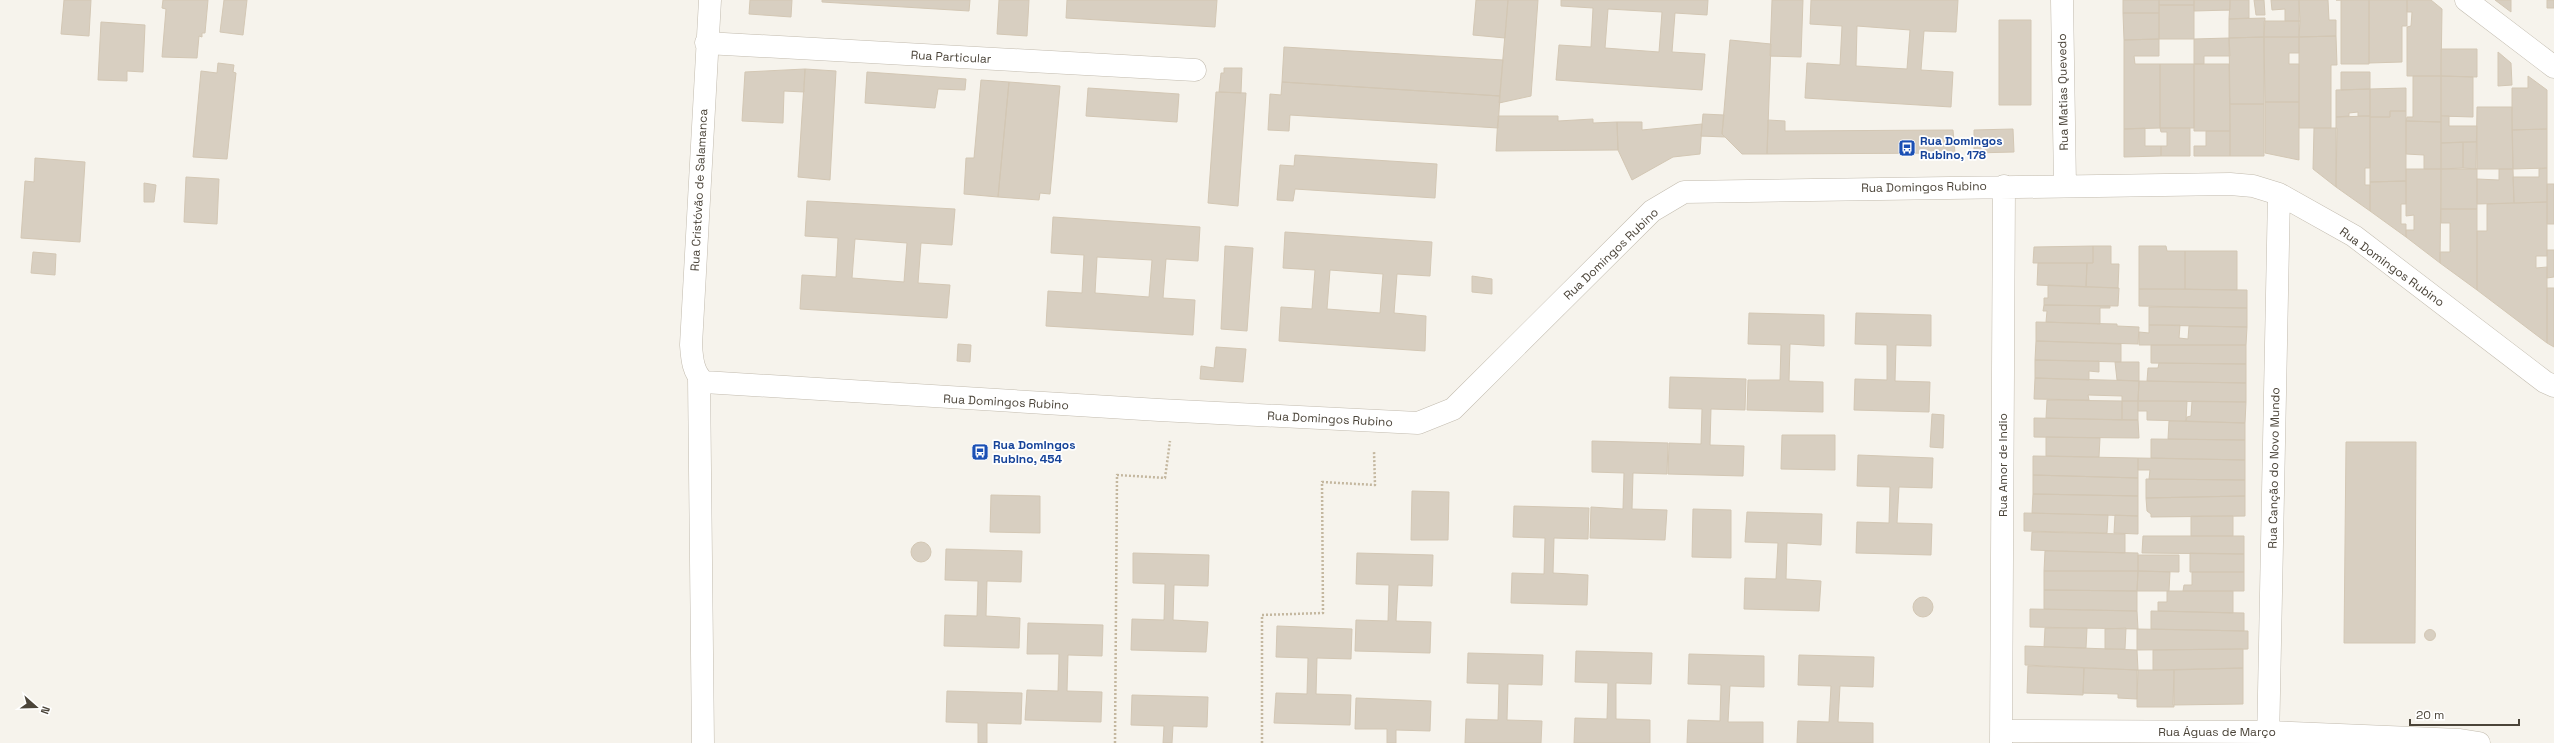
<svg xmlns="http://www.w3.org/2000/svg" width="2554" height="743" font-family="'Space Grotesk',sans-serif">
<rect width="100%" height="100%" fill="#f6f3ec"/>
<path fill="#d8cfc1" stroke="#d3c7b4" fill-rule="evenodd" d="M64,0H91L89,36L61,34Z
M163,0H208L205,33H202V37L199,36L197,58L162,57L166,9L162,8Z
M224,0H247L243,35L220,32Z
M750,0H792L791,17L749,14Z
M822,0H970L969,11L822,2Z
M999,0H1029L1027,36L997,34Z
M1067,0H1217L1215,27L1066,18Z
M1476,0H1508L1505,38L1473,35Z
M1508,0H1538L1531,96L1499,103Z
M1561,0H1708L1707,15L1675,13L1672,52L1705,54L1702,90L1556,80L1559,45L1591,47L1593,8L1561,6ZM1608,9L1662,12L1659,52L1605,48Z
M1772,0H1803L1801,57L1770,56Z
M1811,0H1958L1956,32L1924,31L1921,70L1953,72L1951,107L1805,98L1807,63L1840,65L1842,26L1810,24ZM1857,26L1910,30L1907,69L1856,66Z
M2123,0H2159V13H2123Z
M2159,0H2194V5H2159Z
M2194,0H2230V10L2194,11Z
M2230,0H2249V18L2229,19Z
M2254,0H2264L2265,15H2256Z
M2271,0H2299L2300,21H2285V9L2272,10Z
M2299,0H2328L2329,20H2336V36L2299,37Z
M2336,0H2369V64H2341V0Z
M2369,0H2407V26H2402V62L2369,63Z
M2407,0H2431L2442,9L2441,76H2407V27L2411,26L2412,12H2407Z
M2495,0H2511V12Z
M2547,0H2554V8H2547Z
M2159,5H2194V39H2159Z
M2123,13H2159V39L2124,40Z
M2265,18L2264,37L2229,38V19Z
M1999,20H2031V105H1999Z
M2264,21H2300L2299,37H2264Z
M101,22L145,25L143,72L127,71V81L98,80Z
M2336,36L2337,65H2331V128H2299V37Z
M2264,37V104H2230L2229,38Z
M2264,37H2299V53H2289V64H2299V102H2265Z
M2229,38L2230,56H2204V64H2194V39Z
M2159,39V56H2134L2135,64H2160V128L2124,129V40Z
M1730,40L1771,44L1767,154H1742L1722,134Z
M1284,47L1503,60L1500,96L1282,82Z
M2441,49H2477V77L2441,76Z
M2498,52L2511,63L2512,85L2498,86Z
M218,63L234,65L233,72L236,73L227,159L193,157L201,71L217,73Z
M2160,64H2194V128H2160Z
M2194,64H2229L2230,131H2194Z
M1224,68H1242L1241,93L1219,92L1221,73H1224Z
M805,69L836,71L830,180L798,177Z
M805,69L804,92L784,91L783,123L742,121L745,72Z
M867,72L966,79L965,90L938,89L935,108L865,103Z
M2341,72H2370V89L2341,90Z
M2413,76H2441V122L2406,121L2407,117H2413Z
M2441,76L2473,77V117L2441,116Z
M2528,76L2547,90V129L2512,130V88H2528Z
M981,80L1009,82L998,197L964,194L966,158H974Z
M1009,82L1060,86L1050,194L1040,193L1039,200L998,197Z
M1282,82L1500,96L1498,128L1290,115L1289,131L1268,130L1270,94L1281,95Z
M1088,88L1179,94L1177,122L1086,116Z
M2406,88V111H2390V117H2370V89Z
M2370,89V116H2358V112L2349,113V116L2336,117V90Z
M1216,92L1246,93L1238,206L1208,203Z
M2265,102H2299V160L2265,153Z
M2230,104H2264V156H2230Z
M2477,107H2512L2513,169H2476Z
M2390,111H2406V181L2370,182V117H2390Z
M1703,114L1724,115L1722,134L1725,137L1701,136Z
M1498,116H1558V121L1593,119V123L1617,122L1618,150L1496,151Z
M2370,116V168H2365V185H2370V211L2336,187V117Z
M2441,116H2449V126H2477V142L2441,143Z
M1768,120L1785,121V131L1953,130L1955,153L1767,154Z
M2406,121L2441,122V169H2424V155L2406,154Z
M1617,122H1642V130L1702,124L1700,154L1673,157L1632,180L1618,150Z
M2145,128V146H2161V156L2124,157V129Z
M2160,128H2190V156H2161V146H2167V132H2161Z
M2314,128H2337L2336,187L2313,169Z
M2013,129L2014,152L1974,153V130Z
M2547,129V168L2513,169L2512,130Z
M2206,131H2230V156H2194V146H2206Z
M2463,142V168L2441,169V143Z
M2463,142H2477V169L2463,168Z
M1295,155L1437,164L1435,198L1295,189L1293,201L1277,200L1280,165L1294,166Z
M35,158L85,162L80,242L21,238L25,181L34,182Z
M2547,168V202L2514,203L2513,177H2539V169Z
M2406,169H2441L2440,263L2406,237V230H2414V215L2406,216Z
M2441,169H2477V209H2441Z
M2499,169H2513L2514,203L2477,204V179L2499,180Z
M186,177L219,179L217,224L184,222Z
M2406,181V204H2401V224H2406V237L2370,211V182Z
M144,183L156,185L154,202H144Z
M2547,184H2554V224H2547Z
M807,201L955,209L952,245L921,243L918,283L950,285L947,318L800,309L802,275L836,277L838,238L805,236ZM855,239L907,243L904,282L852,278Z
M2547,202V256H2536V268L2547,267V343L2477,290V231H2487V204Z
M2441,209H2477V290L2440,263V252H2450V223H2441Z
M1053,217L1200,227L1198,261L1166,259L1163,298L1195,300L1193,335L1046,326L1048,291L1082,293L1084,255L1051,253ZM1097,257L1152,260L1149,297L1095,293Z
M1285,232L1432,242L1430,276L1397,274L1394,313L1426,316L1425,351L1279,341L1281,307L1312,309L1315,270L1283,268ZM1330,270L1383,274L1380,313L1327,309Z
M1225,246L1253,248L1247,331L1221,329Z
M2093,246H2111V264H2119L2118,288L2086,287L2087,263H2093Z
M2093,246V263H2033L2034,247Z
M2139,246H2166L2167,251H2185V289H2139Z
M2547,250H2554V277L2547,278Z
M2185,251H2237V290L2185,289Z
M33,252L56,254L55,275L31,273Z
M2038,263H2087L2086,287L2037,285Z
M1472,276L1492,279V294L1472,292Z
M2048,285L2119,288L2118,306L2044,305V298H2048Z
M2547,288H2554V347L2547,343Z
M2139,289L2247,290V308L2139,306Z
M2044,305L2110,306V308H2100V324L2046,322L2047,311H2043Z
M2149,307L2247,308V327L2149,325Z
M1749,313L1824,315V346L1790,344L1789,381L1823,382V412L1747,410L1748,380H1780L1781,345L1748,344Z
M1856,313L1931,315V346L1896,345L1895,381L1930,382L1929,412L1854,410L1855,379L1887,380V345L1855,344Z
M2036,322L2117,324V326L2139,327L2138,344L2036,341Z
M2149,325H2180L2179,338L2188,339L2189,326L2247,327L2246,345H2139V332L2149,333Z
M2036,341L2121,344V362L2035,360Z
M958,344L971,345L970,362L957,361Z
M2151,345H2246V364L2151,363Z
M1216,347L1246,349L1243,382L1200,379L1201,366L1214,368Z
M2035,360L2099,361V372L2089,371V380L2035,378Z
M2115,362H2139V381L2117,380Z
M2159,363L2246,364V383L2147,381L2148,368H2158Z
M1670,377L1746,379L1745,410L1711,409L1710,445L1744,446L1743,476L1668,474L1669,443L1701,444L1702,409L1669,408Z
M2035,378L2139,381L2138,401H2122V396L2088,395L2089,400L2034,399Z
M2139,381L2246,383V402L2138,401Z
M2047,400L2122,401V420L2046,418Z
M2122,401H2138V420H2122Z
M2138,401H2187L2186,421L2147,420V411H2138Z
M2192,401L2246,402L2245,423L2186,421L2187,417L2191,416Z
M1932,414L1944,415L1943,448L1930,447Z
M2034,418L2138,420L2139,438L2034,437Z
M2169,421L2245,423V440L2168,439Z
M1782,435H1835V470L1781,469Z
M2046,437L2100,438L2099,457L2046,456Z
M2151,439L2245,440V460L2151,458Z
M1592,441L1668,443L1667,474L1633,473L1632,509L1667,510L1665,540L1590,538L1591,507L1623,509L1624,473L1592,472Z
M2346,442H2416L2415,643H2344Z
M1858,455L1933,458L1932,488L1899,487L1897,523L1932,524L1931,555L1856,553L1857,522L1889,523L1890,487L1857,486Z
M2033,456L2138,458V478L2033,475Z
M2138,458L2245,460V480L2149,479L2150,470H2138Z
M2033,475L2138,478V496L2033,494Z
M2146,479L2245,480V496L2146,498Z
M1412,491L1449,492L1448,540H1411Z
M2033,494L2138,496V516L2032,513Z
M991,495L1040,496V533L990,532Z
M2245,496V516L2151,517V514L2147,511L2146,498Z
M1514,506L1589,508L1588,539L1554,538L1553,573L1588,575L1587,605L1511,603L1512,573L1544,574L1545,538L1513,537Z
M1693,509L1731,510V558L1692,557Z
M1747,512L1822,514L1821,545L1787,543L1786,579L1821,581L1819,611L1744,609L1745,578L1776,579L1778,543L1745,542Z
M2024,513L2108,515L2107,533L2024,531Z
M2115,515L2138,516V534L2114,533Z
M2191,516H2233V536H2191Z
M2032,532L2125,534V553L2031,550Z
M2143,536H2244V554L2142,553Z
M911 552a10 10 0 1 1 20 0a10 10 0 1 1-20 0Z
M946,549L1022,551L1021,582L987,581L986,616L1020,618L1019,648L944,646L945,615L977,616L978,581L945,580Z
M2045,551L2138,553V571H2044Z
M1133,553L1209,555L1208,586L1174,585L1173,620L1208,622L1206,652L1131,650L1132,619L1164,620L1165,584L1133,583Z
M1357,553L1433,555L1432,586L1398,585L1396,621L1431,622L1430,653L1355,651L1356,620L1388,621L1389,585L1356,584Z
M2190,553L2244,554V572H2190Z
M2138,555H2179V572L2138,571Z
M2044,571H2138L2137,591L2044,590Z
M2138,571L2170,572L2169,591H2137Z
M2192,572H2244V591H2183L2184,585H2192Z
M2044,590L2137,591V611L2044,609Z
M2167,591H2233V613L2158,611V602H2167Z
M1913 607a10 10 0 1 1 20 0a10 10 0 1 1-20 0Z
M2030,609L2137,611L2138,629L2030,627Z
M2151,611L2244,613V631L2151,629Z
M1028,623L1103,625L1102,656L1068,655L1067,691L1102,692L1101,722L1025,720L1027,690L1058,691L1059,654H1027Z
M1277,626L1352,629L1351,659L1317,658L1316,694L1351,695L1350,725L1274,723L1276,693L1307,694L1308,658L1276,657Z
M2045,628H2087L2086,648L2044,647Z
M2126,628L2125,649H2105V629Z
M2137,629L2248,631V649L2137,650Z
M2424.5 635a5.5 5.5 0 1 1 11 0a5.5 5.5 0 1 1-11 0Z
M2025,646L2137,650L2138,670L2025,665Z
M2243,649V668L2153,670V650Z
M1576,651L1652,653L1651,684L1616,683V719L1650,720V743H1574L1575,718L1607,719L1608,683L1575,682Z
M1468,653L1543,655L1542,685L1508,684L1507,720L1542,721L1541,743H1465L1466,719L1498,720L1499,684L1467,683Z
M1689,654L1764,656V687L1730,686L1728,722H1763V743H1687L1688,720L1720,721L1721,685L1688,684Z
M1799,655L1874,657L1873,687L1840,686L1838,722L1873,723V743H1797L1798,721L1829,722L1831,686L1798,685Z
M2028,666L2084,668L2083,695L2027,693Z
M2084,668L2138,670L2137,699L2118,698V694L2083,693Z
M2243,668V704L2173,705L2174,670Z
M2137,670H2174V707H2137Z
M947,691L1022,693L1021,724L987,723V743H978V723L946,722Z
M1132,695L1208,697L1207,727L1173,726L1172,743H1163L1164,726L1131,725Z
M1356,698L1431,701L1430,731L1396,730V743H1387V729H1355Z"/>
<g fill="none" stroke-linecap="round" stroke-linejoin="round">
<g stroke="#c2bbae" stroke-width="23">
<path id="street" d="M710,0L691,345C692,359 693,373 704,382L1159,410L1418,423L1453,409L1652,211L1684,192L2230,184L2253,186L2279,194L2354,236L2545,382L2554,386
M2062,0L2065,185
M2466,0L2554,67
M706,43L1195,70
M699,378L703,743
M2002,731L2269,732L2460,740L2479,743
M2001,743L2004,186
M2268,743L2279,194"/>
</g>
<path stroke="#c4b79f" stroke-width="2.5" stroke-dasharray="2 2" stroke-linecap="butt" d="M1115,743L1117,475L1165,478L1170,441
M1262,743V615L1323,613L1322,482L1375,485L1374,451"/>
<use href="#street" stroke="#fff" stroke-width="22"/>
</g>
<defs>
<g id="bus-square" transform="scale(0.9)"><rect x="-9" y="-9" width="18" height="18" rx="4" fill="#1a4fb4" stroke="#fff"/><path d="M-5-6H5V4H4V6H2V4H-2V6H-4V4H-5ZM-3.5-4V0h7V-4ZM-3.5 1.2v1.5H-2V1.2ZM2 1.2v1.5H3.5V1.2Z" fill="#fff"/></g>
</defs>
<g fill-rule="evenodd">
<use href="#bus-square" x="1907" y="148"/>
<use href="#bus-square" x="980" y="452"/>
</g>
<g text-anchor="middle" stroke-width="3.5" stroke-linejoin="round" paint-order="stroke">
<g font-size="12" fill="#4b4439" stroke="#fff">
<text transform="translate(951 57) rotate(3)" y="4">Rua Particular</text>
<text transform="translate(2063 92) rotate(-91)" y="4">Rua Matias Quevedo</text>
<text transform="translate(1924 187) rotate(-1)" y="4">Rua Domingos Rubino</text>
<text transform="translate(699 190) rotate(-87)" y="4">Rua Cristóvão de Salamanca</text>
<text transform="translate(1611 254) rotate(-44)" y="4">Rua Domingos Rubino</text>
<text transform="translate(2392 267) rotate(36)" y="4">Rua Domingos Rubino</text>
<text transform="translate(1006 402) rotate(3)" y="4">Rua Domingos Rubino</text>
<text transform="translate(1330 419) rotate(3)" y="4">Rua Domingos Rubino</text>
<text transform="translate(2003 465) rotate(-90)" y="4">Rua Amor de Indio</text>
<text transform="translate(2274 468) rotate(-89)" y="4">Rua Canção do Novo Mundo</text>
<text x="2217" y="736">Rua Águas de Março</text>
</g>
<g font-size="12" font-weight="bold" fill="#164399" stroke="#fff" text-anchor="start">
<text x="1920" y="145">Rua Domingos<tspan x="1920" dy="14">Rubino, 178</tspan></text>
<text x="993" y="449">Rua Domingos<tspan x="993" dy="14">Rubino, 454</tspan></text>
</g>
</g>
<g transform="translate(36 707) rotate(110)" stroke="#ffffff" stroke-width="3" paint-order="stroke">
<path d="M0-3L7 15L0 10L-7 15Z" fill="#4b4439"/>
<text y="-6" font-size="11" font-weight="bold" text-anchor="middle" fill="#4b4439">N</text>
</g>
<path d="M2410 719v6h109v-6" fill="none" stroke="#4b4439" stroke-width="2"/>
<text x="2416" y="719" font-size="12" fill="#4b4439" stroke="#ffffff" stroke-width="3" paint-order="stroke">20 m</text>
</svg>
